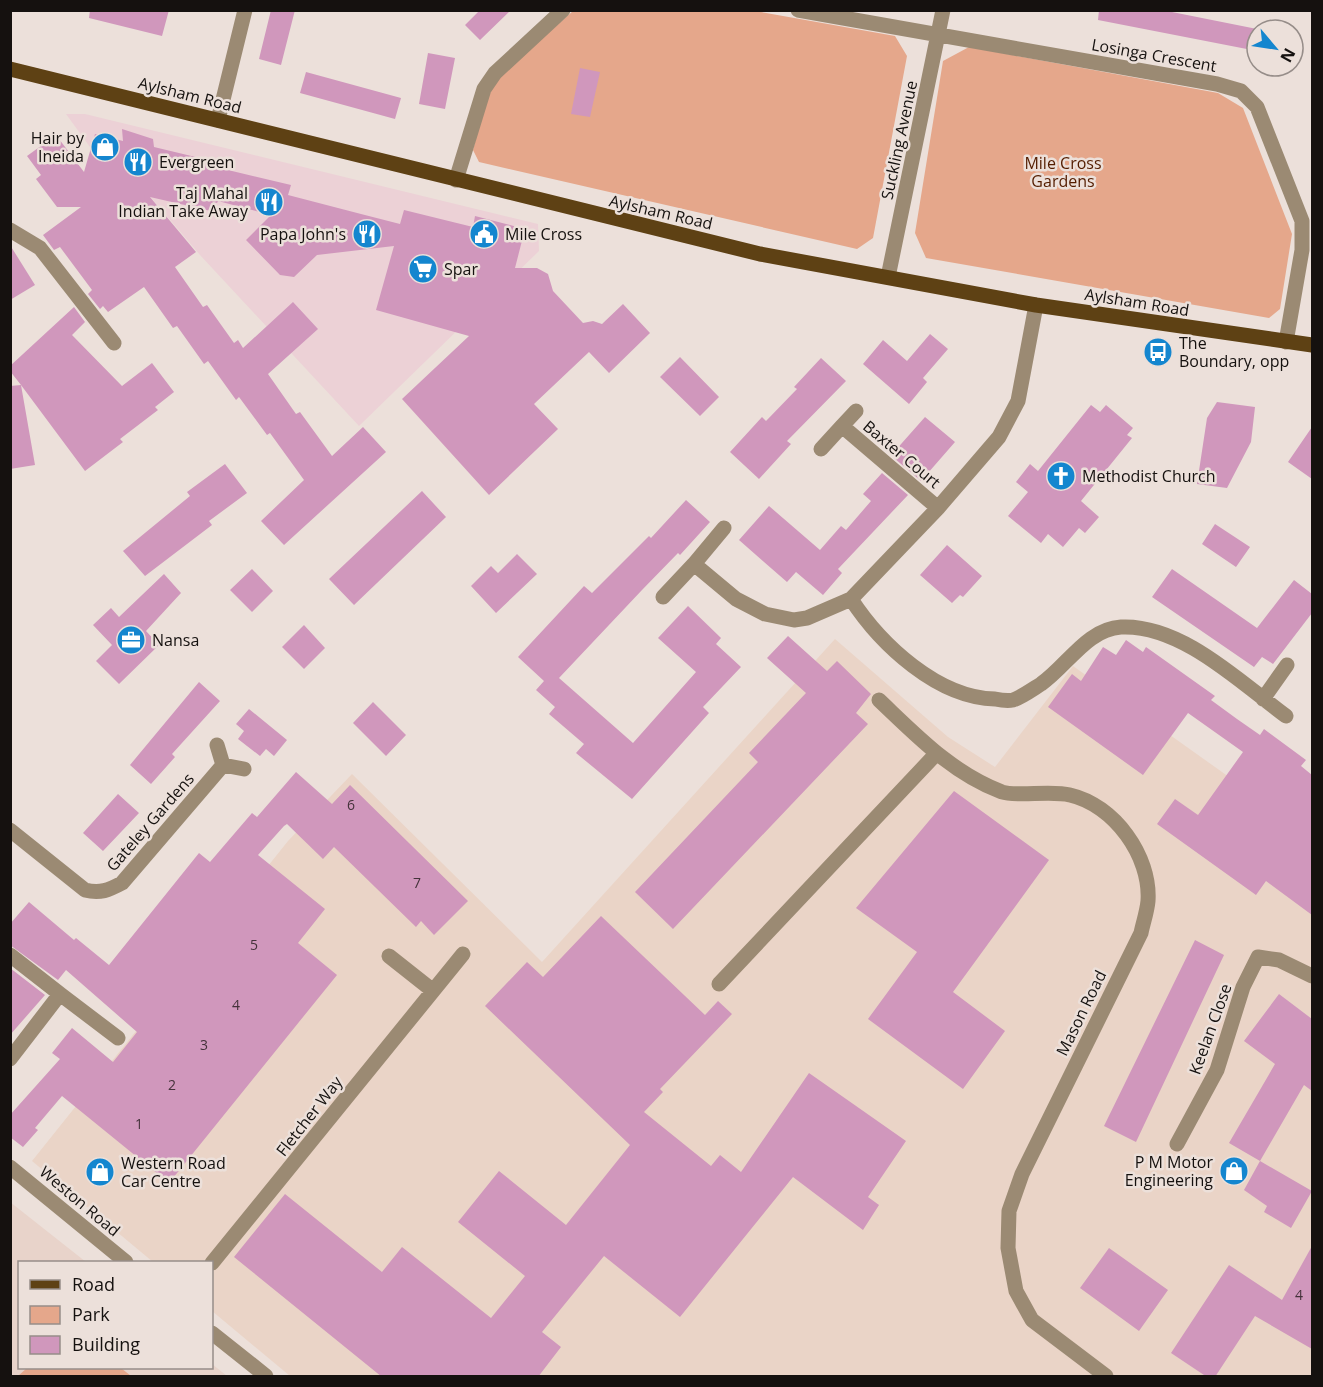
<svg xmlns="http://www.w3.org/2000/svg" width="1323" height="1387" font-family="'Open Sans',sans-serif">
<rect width="100%" height="100%" fill="#ece0da"/>
<path fill="#ecd1d6" d="M66,114H85L538,224L539,251L359,426L200,255L142,187L127,198Z"/>
<path fill="#ead4c7" d="M835,639L948,737L995,767L1073,666L1312,836V1376H290L212,1311V1262H153L32,1161L288,841L352,774L542,962Z"/>
<path fill="#e8d3ca" d="M10,1202L86,1262H20V1368H212V1364L227,1376H11Z"/>
<path fill="#e5a78b" d="M573,11H755L895,36L907,56L873,238L857,249L479,162L473,150L487,94L498,77Z
M969,47L1218,93L1243,108L1292,234L1280,309L1269,318L926,258L915,233L943,61Z
M27,1368H121L131,1376H18Z"/>
<path fill="#d097bc" d="M90,10H169L162,36L89,18Z
M271,10H295L281,65L259,59Z
M480,10H511L480,40L465,25Z
M1099,10H1162L1257,29V51L1098,20Z
M428,53L455,58L445,109L419,104Z
M580,68L600,72L590,117L571,114Z
M306,72L401,98L395,119L300,93Z
M122,129L153,139L154,147L208,160L207,165L291,185L288,195L361,214L400,224L404,210L473,227L475,216L525,229L515,268H537L548,274L553,291L583,323L593,321L602,324L623,304L650,333L609,373L589,352L534,404L558,429L489,495L402,399L469,336L376,310L394,246L317,255L294,277L280,275L246,240L271,215L218,201L217,203L213,202L211,211L150,197L196,252L175,267L203,307L207,305L234,343L238,340L243,348L293,302L318,329L268,374L296,414L300,412L332,456L363,427L386,452L284,545L261,521L304,480L270,433L267,435L239,397L236,400L208,361L204,364L177,326L173,328L144,287L108,312L103,306L100,309L88,294L92,290L60,247L54,250L43,235L81,207H57L36,179L41,175L27,156L56,135L84,172L95,134L123,141Z
M10,245L35,285L10,300Z
M74,307L85,322L72,335L122,386L152,363L174,392L155,407L158,410L120,439L123,442L85,471L21,385L35,465L10,469V386L21,385L10,371V366Z
M930,334L948,349L923,378L927,382L909,404L863,364L883,340L907,361Z
M680,357L719,397L700,416L660,377Z
M821,358L846,381L787,441L791,444L759,479L730,452L762,417L766,421L797,389L794,387Z
M1217,402L1255,407L1251,442L1227,488L1197,484L1207,418Z
M1091,405L1100,412L1106,405L1133,428L1127,435L1132,438L1081,501L1099,517L1085,533L1079,528L1063,547L1048,534L1041,543L1008,516L1028,492L1016,482L1030,464L1038,471Z
M925,417L955,442L921,481L894,458L897,455L894,452Z
M1312,427V479L1288,462Z
M225,464L247,493L209,521L212,525L145,576L123,551L190,496L187,492Z
M882,473L908,495L838,569L842,573L823,595L796,572L787,582L739,540L769,506L820,550L841,526L846,530L871,501L863,494Z
M422,491L446,517L354,605L329,579Z
M686,500L710,522L680,555L678,553L642,590L559,678L633,743L696,672L658,638L688,606L721,638L716,644L741,667L703,707L709,713L632,799L576,753L584,744L549,714L555,707L536,690L544,681L518,657L584,586L592,593L649,536L651,538Z
M1215,524L1250,547L1236,567L1202,544Z
M947,545L982,576L963,597L960,595L952,603L920,575Z
M517,554L537,574L496,613L471,586L491,566L498,573Z
M252,569L273,591L252,612L230,590Z
M1172,569L1257,628L1294,580L1312,594V613L1273,664L1262,657L1254,667L1152,597Z
M164,574L181,593L146,631L159,645L119,684L96,661L112,645L93,625L111,608L119,617Z
M304,625L325,648L304,669L282,647Z
M788,636L827,671L837,661L871,694L856,713L868,724L673,929L635,892L758,762L749,753L806,693L767,658Z
M1126,640L1143,652L1146,647L1215,696L1211,700L1237,719L1260,735L1264,729L1306,760L1301,766L1312,775V915L1266,881L1256,895L1157,824L1175,799L1198,815L1243,752L1188,713L1143,775L1048,707L1072,674L1081,681L1103,647L1116,655Z
M199,682L220,701L172,754L175,757L151,784L130,765Z
M373,702L406,735L386,756L353,723Z
M249,709L287,740L274,756L266,749L260,756L238,739L244,731L236,724Z
M296,772L332,804L350,785L468,901L434,935L421,921L416,927L334,847L323,859L287,824L284,826L258,855L325,909L298,943L337,975L299,1022L169,1183L62,1096L35,1128L38,1130L23,1147L10,1137V1115L60,1059L52,1053L72,1028L113,1062L137,1032L66,970L58,980L10,945V924L29,902L74,940L76,938L109,965L199,853L210,862L252,813L257,817Z
M954,791L1049,860L953,992L1005,1031L963,1089L868,1019L917,952L856,908Z
M118,794L139,813L103,851L83,833Z
M601,916L705,1015L718,1001L732,1014L660,1089L663,1092L644,1112L711,1166L720,1155L741,1172L809,1073L906,1141L868,1197L879,1205L863,1230L793,1177L680,1317L604,1256L542,1332L561,1347L538,1377H382L234,1257L285,1194L382,1272L402,1247L491,1318L525,1276L458,1222L499,1171L566,1225L630,1145L485,1006L527,962L543,977Z
M1195,940L1224,955L1136,1142L1104,1126Z
M10,968L45,995L10,1035Z
M1279,994L1312,1019V1091L1304,1085L1260,1161L1229,1143L1275,1064L1244,1041Z
M1260,1161L1312,1191L1291,1228L1264,1212L1267,1206L1244,1190Z
M1312,1246V1349L1255,1316L1215,1377H1207L1171,1353L1229,1265L1282,1300Z
M1109,1248L1168,1290L1139,1331L1080,1288Z"/>
<g fill="none" stroke-linecap="round" stroke-linejoin="round">
<path stroke="#9b8a73" stroke-width="15" d="M798,10L1217,84L1241,91L1257,107L1302,221V250L1286,342
M218,120L245,10
M456,180L484,89L495,73L563,10
M10,230L40,248L114,343
M888,277L943,10
M856,411L842,426L938,508
M821,449L842,426
M724,528L694,564L736,599L765,614L794,620L807,618L851,599L938,508L999,437L1018,401L1036,305
M663,597L694,564
M851,599C881,645 938,698 995,699C1000,700 1008,701 1013,700C1022,697 1033,689 1041,684C1067,666 1087,629 1121,627C1181,624 1240,682 1286,716
M1263,699L1287,665
M879,700C917,736 952,773 1002,792C1017,797 1051,790 1070,795C1114,805 1151,856 1148,901C1147,912 1143,923 1141,933L1022,1174L1009,1211L1008,1248L1016,1291L1032,1320L1106,1376
M217,745L223,765
M10,830L85,890C100,894 109,890 122,883L223,765L244,769
M10,955L60,994
M389,956L432,990
M719,984L936,754
M10,1059L60,994L118,1038
M1177,1144L1217,1070L1243,987L1258,957L1279,960L1312,976
M10,1167L126,1262
M212,1263L463,954
M212,1333L266,1376"/>
<path stroke="#5e4114" stroke-width="15" d="M10,69L760,254L1036,305L1312,345"/>
</g>
<defs>
<g id="shop-disc" transform="scale(1.5)"><circle r="9.5" fill="#1486cf" stroke="#ece0da"/><path d="M-5-2.5h2.3a2.7 3.5 0 0 1 5.4 0H5L5.5 6h-11ZM-1.5-2.5h3a1.5 2.3 0 0 0-3 0Z" fill="#fff"/></g>
<g id="restaurant-disc" transform="scale(1.5)"><circle r="9.5" fill="#1486cf" stroke="#ece0da"/><path d="M-5-6h1v4h1v-4h1v4h1v-4h1v5L-1.5 .5V6h-2V.5L-5-1ZM5-6V6H3V1.5H1.5Q1.5-4 5-6Z" fill="#fff"/></g>
<g id="civic-disc" transform="scale(1.5)"><circle r="9.5" fill="#1486cf" stroke="#ece0da"/><path d="M-.6-6.5H3V-4.5H.6V-3L4-1V1h2V6H-6V1h2V-1L-.6-3ZM-1.2 2.5V6h2.4V2.5Z" fill="#fff"/></g>
<g id="supermarket-disc" transform="scale(1.5)"><circle r="9.5" fill="#1486cf" stroke="#ece0da"/><path d="M-6-5.5h2.5l.6 2H6L4.5 2H-2.5L-4.4-4H-6ZM-1.5 3.2a1.3 1.3 0 1 0 .1 0ZM3 3.2a1.3 1.3 0 1 0 .1 0Z" fill="#fff"/></g>
<g id="bus-disc" transform="scale(1.5)"><circle r="9.5" fill="#1486cf" stroke="#ece0da"/><path d="M-5-6H5V4H4V6H2V4H-2V6H-4V4H-5ZM-3.5-4V0h7V-4ZM-3.5 1.2v1.5H-2V1.2ZM2 1.2v1.5H3.5V1.2Z" fill="#fff"/></g>
<g id="church-disc" transform="scale(1.5)"><circle r="9.5" fill="#1486cf" stroke="#ece0da"/><path d="M-1.2-6h2.4v3.5h3.3v2.4h-3.3V6h-2.4V-.1h-3.3v-2.4h3.3Z" fill="#fff"/></g>
<g id="office-disc" transform="scale(1.5)"><circle r="9.5" fill="#1486cf" stroke="#ece0da"/><path d="M-6-3h4V-5.5h4V-3h4V5H-6ZM-1-4.5V-3h2v-1.5ZM-6 0V1H6V0Z" fill="#fff"/></g>
</defs>
<g fill-rule="evenodd">
<use href="#shop-disc" x="105" y="147"/>
<use href="#restaurant-disc" x="138" y="162"/>
<use href="#restaurant-disc" x="269" y="202"/>
<use href="#restaurant-disc" x="367" y="234"/>
<use href="#civic-disc" x="484" y="234"/>
<use href="#supermarket-disc" x="423" y="269"/>
<use href="#bus-disc" x="1158" y="352"/>
<use href="#church-disc" x="1061" y="476"/>
<use href="#office-disc" x="131" y="640"/>
<use href="#shop-disc" x="1234" y="1171"/>
<use href="#shop-disc" x="100" y="1172"/>
</g>
<g text-anchor="middle" stroke-width="5" stroke-linejoin="round" paint-order="stroke">
<g font-size="14" fill="#44323a">
<text x="351" y="810">6</text>
<text x="417" y="888">7</text>
<text x="254" y="950">5</text>
<text x="236" y="1010">4</text>
<text x="204" y="1050">3</text>
<text x="172" y="1090">2</text>
<text x="139" y="1129">1</text>
<text x="1299" y="1300">4</text>
</g>
<g font-size="16" fill="#15110f" stroke="#ece0da">
<text transform="translate(1154 55) rotate(10)" y="6">Losinga Crescent</text>
<text transform="translate(190 95) rotate(14)" y="6">Aylsham Road</text>
<text transform="translate(899 140) rotate(-78)" y="6">Suckling Avenue</text>
<text transform="translate(661 212) rotate(13)" y="6">Aylsham Road</text>
<text transform="translate(1137 302) rotate(9)" y="6">Aylsham Road</text>
<text transform="translate(902 454) rotate(40)" y="6">Baxter Court</text>
<text transform="translate(150 822) rotate(-49)" y="6">Gateley Gardens</text>
<text transform="translate(1081 1013) rotate(-64)" y="6">Mason Road</text>
<text transform="translate(1210 1029) rotate(-70)" y="6">Keelan Close</text>
<text transform="translate(309 1116) rotate(-52)" y="6">Fletcher Way</text>
<text transform="translate(80 1201) rotate(40)" y="6">Weston Road</text>
</g>
<g font-size="16" fill="#15110f" stroke="#ece0da" text-anchor="start">
<text x="84" y="144" text-anchor="end">Hair by<tspan x="84" dy="18">Ineida</tspan></text>
<text x="159" y="168">Evergreen</text>
<text x="248" y="199" text-anchor="end">Taj Mahal<tspan x="248" dy="18">Indian Take Away</tspan></text>
<text x="346" y="240" text-anchor="end">Papa John's</text>
<text x="505" y="240">Mile Cross</text>
<text x="444" y="275">Spar</text>
<text x="1179" y="349">The<tspan x="1179" dy="18">Boundary, opp</tspan></text>
<text x="1082" y="482">Methodist Church</text>
<text x="152" y="646">Nansa</text>
<text x="1213" y="1168" text-anchor="end">P M Motor<tspan x="1213" dy="18">Engineering</tspan></text>
<text x="121" y="1169">Western Road<tspan x="121" dy="18">Car Centre</tspan></text>
</g>
<g font-size="16" fill="#541d00" stroke="#ece0da">
<text x="1063" y="169">Mile Cross<tspan x="1063" dy="18">Gardens</tspan></text>
</g>
</g>
<rect width="1323" height="1387" fill="none" stroke="#15110f" stroke-width="24"/>
<rect x="18" y="1261" width="195" height="108" fill="#ece0da" stroke="#968d89" stroke-width="1.5"/>
<rect x="30" y="1280" width="30" height="9" fill="#5e4114" stroke="#968d89" stroke-width="1.5"/>
<text x="72" y="1291" font-size="18" fill="#15110f">Road</text>
<rect x="30" y="1306" width="30" height="18" fill="#e5a78b" stroke="#968d89" stroke-width="1.5"/>
<text x="72" y="1321" font-size="18" fill="#15110f">Park</text>
<rect x="30" y="1336" width="30" height="18" fill="#d097bc" stroke="#968d89" stroke-width="1.5"/>
<text x="72" y="1351" font-size="18" fill="#15110f">Building</text>
<g transform="translate(1275 48) rotate(119)"><circle r="28" fill="#ece0da" stroke="#968d89" stroke-width="1.5"/>
<path d="M0-4.5L10 22L0 15L-10 22Z" fill="#1486cf"/>
<text y="-9" font-size="16" font-weight="bold" text-anchor="middle" fill="#15110f">N</text>
</g>
</svg>
